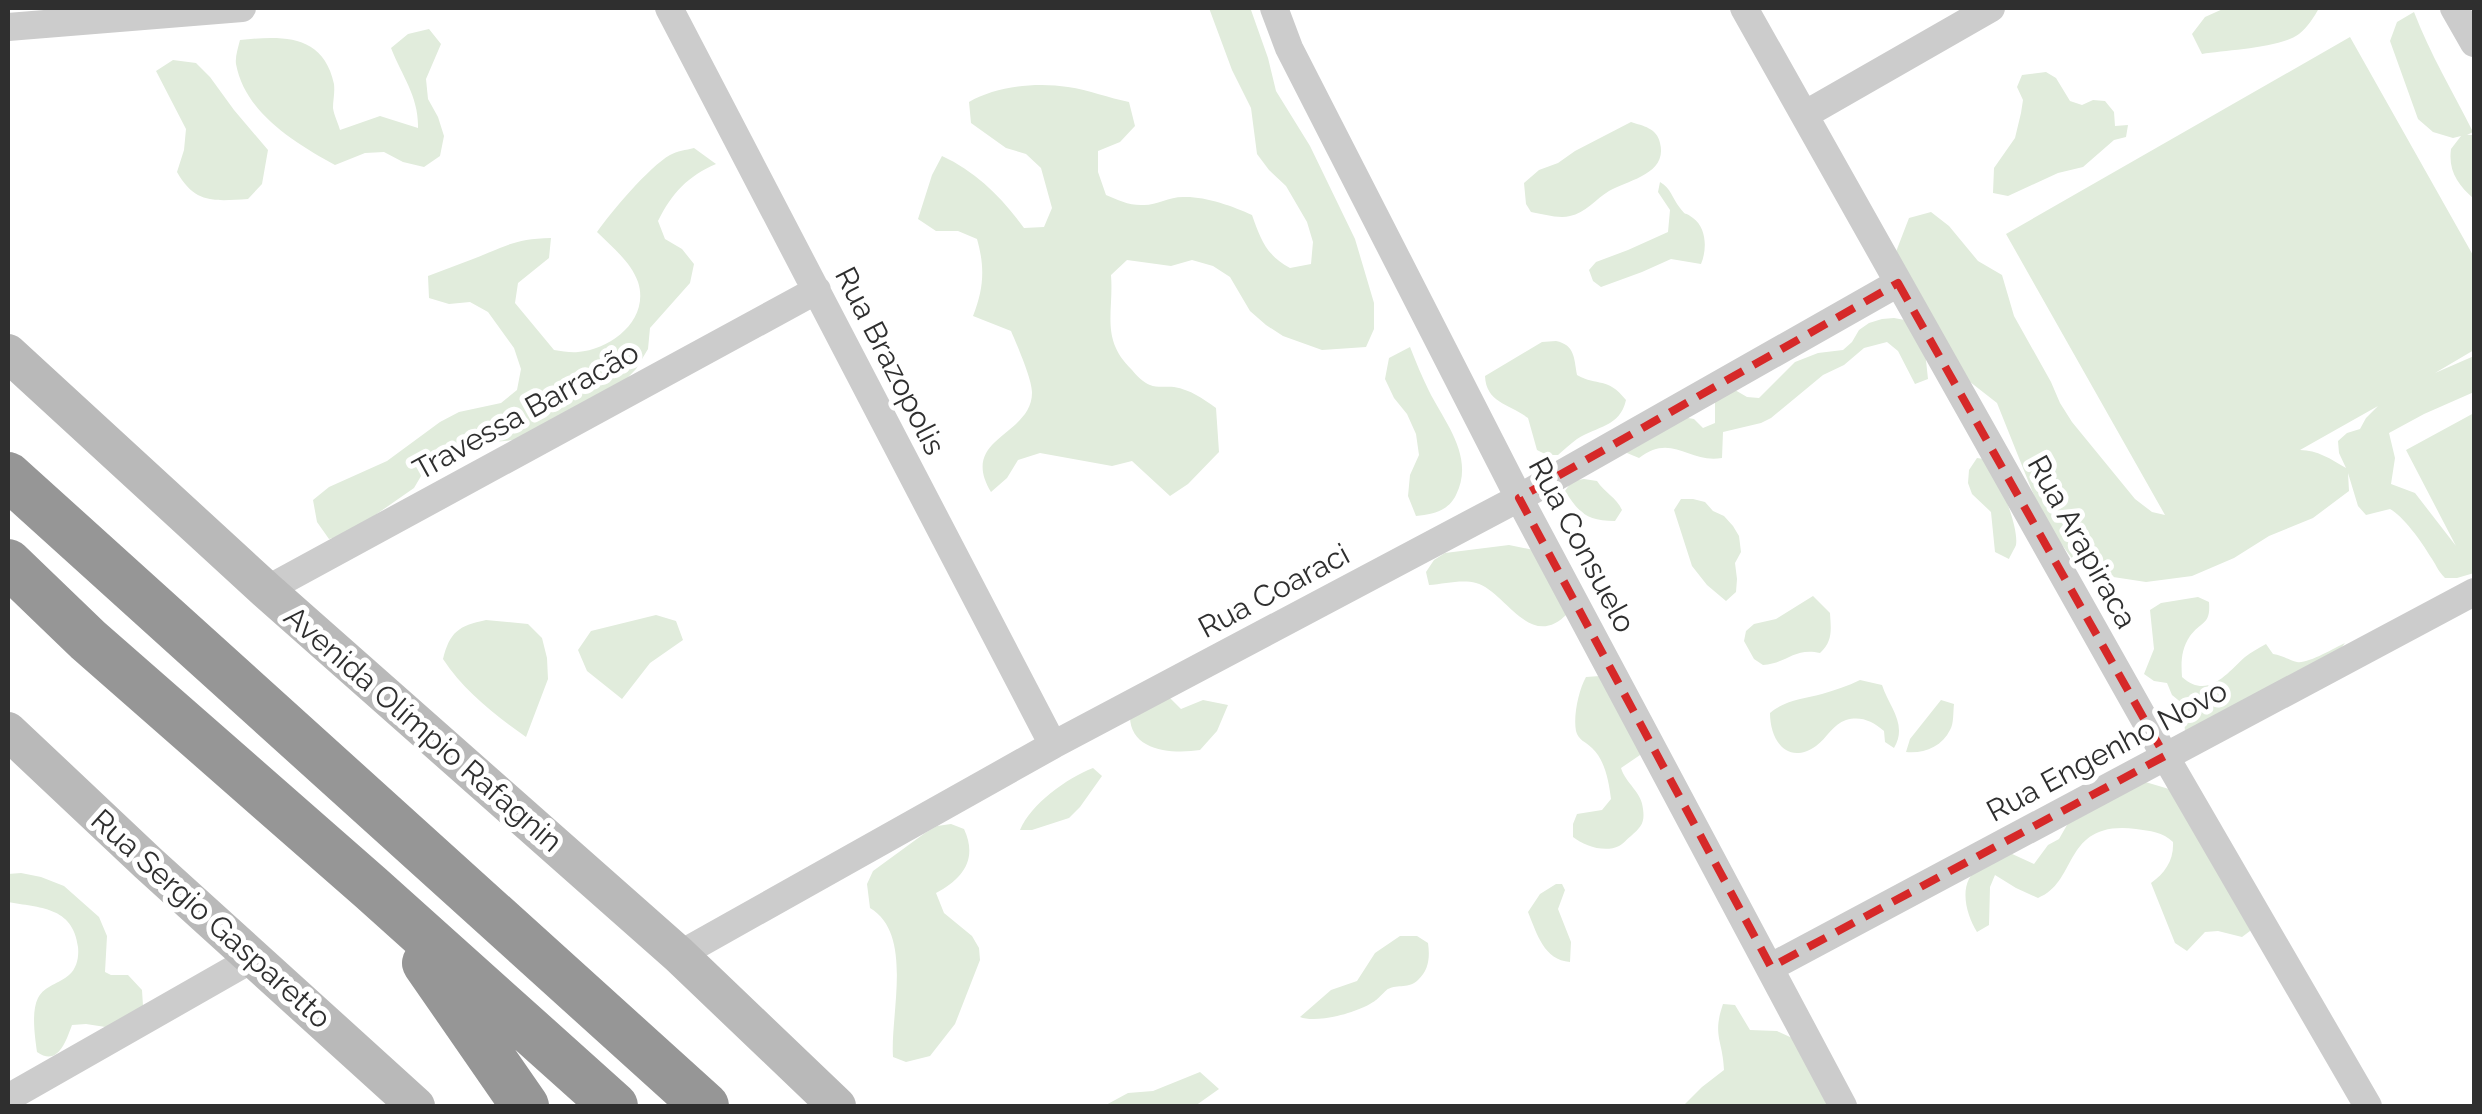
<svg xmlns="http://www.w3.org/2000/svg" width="2482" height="1114" font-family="Raleway,sans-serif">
<rect width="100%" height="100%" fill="#fff"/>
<path fill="#e1ecdc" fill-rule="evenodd" d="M1209,8H1249L1251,10L1268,58L1276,91L1310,146L1355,239L1374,303V329L1366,347L1322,350L1283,336L1266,325L1250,311L1230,277L1213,266L1192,260L1171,266L1127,260L1111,275C1114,313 1100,339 1132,370C1136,375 1144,383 1150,385C1157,388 1167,386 1174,387C1191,390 1202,398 1216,408L1219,452L1188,484L1170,496L1132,461L1112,466L1040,453L1018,460L1007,478L991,492C958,437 1033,436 1032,392C1032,379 1017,345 1011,331L973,316C984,288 985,267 977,239L958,231H936L918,219L932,175L942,156C977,172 1002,198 1024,228L1044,227L1052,208L1041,168L1026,154L1006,148L971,123L969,102C996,86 1037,82 1068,87C1089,90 1109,98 1129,102L1135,126L1120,142L1098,151V172L1106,195C1118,200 1130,206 1144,205C1157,205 1169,197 1183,197C1204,196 1233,206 1252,215C1261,240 1266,255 1290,268L1311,264L1313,242L1307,222L1286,186L1269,170L1257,154L1251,108L1232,70Z
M2225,8H2319C2314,17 2308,27 2299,34C2281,48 2226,50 2202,54L2192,34L2205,17Z
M2414,12C2430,54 2453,92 2473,132L2467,135H2474V199C2458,185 2448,171 2451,149L2461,136L2453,138L2433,132L2418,119L2390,41L2397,22Z
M429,29L441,44L426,79L428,99L438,117L444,136L440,156L424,167L403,162L384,152L365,153L335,165C295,143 245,113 236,64C235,57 238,48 240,40C281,36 323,33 334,84C335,93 333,100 333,108C334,115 338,123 340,130L380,116L418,128C419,97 402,76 391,48L408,34Z
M2350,37L2474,257V350L2435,373L2474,356V392L2424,414L2389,433L2395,458L2391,484L2415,493L2456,546L2406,450L2474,413V573L2457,578H2445C2437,570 2436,564 2430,556C2422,542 2403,516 2390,509L2366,515L2358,506L2348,473L2349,491L2313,518L2269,536L2234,558L2192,576L2146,582L2100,575L2079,568L2051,530L2041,513L1997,403L1965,378L1894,257L1909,218L1931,212L1949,226L1978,261L2002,275L2014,316L2051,382L2060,403L2072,422L2135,499L2152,512L2165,515L2006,234ZM2378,406L2366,418L2360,429L2347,433L2338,441L2339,453L2346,468C2331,459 2317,450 2300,450Z
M173,60L196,63L210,77L234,110L268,150L262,184L248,199C214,201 195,204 177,172L184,150L186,129L156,71Z
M2046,72L2056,78L2070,101L2082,105L2093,100L2105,101L2114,112L2115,126L2128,125L2126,137L2114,140L2083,167L2058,173L2008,196L1993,193L1994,168L2015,138L2021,113L2023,100L2017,87L2022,75Z
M1631,122C1643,126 1657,128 1660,143C1668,174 1628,180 1609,191C1596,199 1585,213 1570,216C1559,219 1543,214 1531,212L1526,204L1524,183L1539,170L1558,163L1575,151Z
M694,148L716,164C688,176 672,193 658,221L665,239L682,249L694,264L690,283L650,328L648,349L636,369L606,400L514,440L473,444L434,454L414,488L348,534L329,539L317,522L313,500L329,487L387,461L440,422L459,412L501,403L517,390L521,369L514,348L488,312L470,302L449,304L429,298L428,276C443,270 458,265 473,259C506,246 514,239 551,238L549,258L518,283L515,303L554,350C562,351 571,353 578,352C612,349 650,319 638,282C631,262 612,247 597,232C611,212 649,167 670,155C677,151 686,150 694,148Z
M1660,182C1671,188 1672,198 1680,208C1688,218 1683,210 1693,218C1707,228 1707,250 1701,264L1671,259L1642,272L1601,287L1593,281L1589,270L1596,262L1628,250L1668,232L1670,210L1658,192Z
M1894,318L1905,320L1925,351L1928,379L1915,384L1898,351L1887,342L1864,348L1844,365L1823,375L1771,418L1761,423L1723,432L1722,458C1689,464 1672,432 1639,458L1627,453L1629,439L1682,417L1694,419L1703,428L1715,423V399L1735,390L1747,397L1759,398L1795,362L1818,353L1843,350L1852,342L1859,330L1869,323L1882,319Z
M1556,341C1575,345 1574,358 1577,375C1598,387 1607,376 1626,400C1620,427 1597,426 1577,439C1570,444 1564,450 1558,455H1547L1537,450L1528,418C1510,404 1486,403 1485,376L1542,342Z
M1410,347C1416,362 1422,377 1429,391C1445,423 1475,457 1456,495C1448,511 1434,514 1416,516L1408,496L1410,475L1419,455L1416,434L1407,414L1394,398L1385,379L1389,358Z
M1977,458L1991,460C1998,481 2019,525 2016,545C2016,546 2009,558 2009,559L1995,552L1991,512L1972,494L1968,483L1969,470Z
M1584,479L1597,481C1605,493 1616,497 1622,510L1615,521C1587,521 1579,513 1565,491L1572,481Z
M1681,499H1693L1705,502L1713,511L1724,516L1733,526L1739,536L1741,552L1735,563L1737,579L1736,592L1726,601L1707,585L1692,566L1674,510Z
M1509,545L1534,550L1568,613C1530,653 1506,591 1476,583C1462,579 1444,584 1429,585L1426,572L1434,560L1445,553Z
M1813,596L1830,613C1831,630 1833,641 1820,653C1794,647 1786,664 1763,665L1754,659L1744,641L1746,631L1754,624L1776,619Z
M2198,597L2209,602C2211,625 2201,621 2190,636C2181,649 2181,663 2182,677C2208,700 2226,674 2245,657C2251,652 2259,648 2266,644L2273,654C2282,655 2288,660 2297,662C2308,664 2334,648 2345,643L2329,664L2185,732L2183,704L2172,695L2167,683L2154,681L2144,674L2154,649L2150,610L2161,603Z
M656,615L676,621L683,640L650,663L622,699L587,671L578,650L591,631Z
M486,620L528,624L542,638L547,658L548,679L526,737C495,715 464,691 443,659C450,632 458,626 486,620Z
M1600,676L1643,753L1621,768C1626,784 1642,792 1643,809C1645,823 1641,827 1631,836C1628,838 1622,845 1619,846C1605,853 1584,846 1573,837V824L1577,814L1602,810L1611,799C1609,782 1605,760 1592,748C1586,742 1578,740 1576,731C1573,716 1579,689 1586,677Z
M1860,680L1882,685C1889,707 1908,724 1894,748L1885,742L1884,731C1872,721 1861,716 1846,720C1833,724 1827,738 1816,746C1787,766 1770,740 1770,713C1785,700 1803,699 1822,694C1835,690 1848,686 1860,680Z
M1168,696L1181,709L1203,700L1228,705L1217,731L1200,750C1174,754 1129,752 1130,715Z
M1941,700L1954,704C1953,712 1954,724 1950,730C1942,747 1923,754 1906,752L1910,739Z
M1093,768L1102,776L1080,807L1069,818L1032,830H1020C1031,804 1067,778 1093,768Z
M2142,781L2169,789L2252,922L2250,931L2242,937L2218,931L2205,932L2187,951L2175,943L2151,883C2165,873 2174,860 2173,842C2163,832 2150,831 2136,829C2062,820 2079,882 2038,898L2016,888L1995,875L1990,887L1989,925L1977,932C1965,912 1957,881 1981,866C1990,861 2001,857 2010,853L2034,864L2048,845L2059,839L2071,818Z
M951,824L964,829C978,859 963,879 936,893L944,913L972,936L979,948L980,960L955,1024L930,1056L906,1062L893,1057C890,1014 914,934 870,908L867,884L873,871L925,833L937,826Z
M21,873L41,877L64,886L99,917L107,936L105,972L111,975H128L142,990L143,1006L112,1028L86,1024L72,1025C66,1041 58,1067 37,1052C35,1037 31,1012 38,998C45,985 59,984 69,975C77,968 79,957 78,947C73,906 39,908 8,902V874Z
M1556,884H1562L1565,890L1558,909L1571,942L1570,962C1544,960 1537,934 1528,912L1540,894Z
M1400,936H1417L1428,943C1430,957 1429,970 1418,980C1409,989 1398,984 1388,989C1387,989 1377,1000 1376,1000C1361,1012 1317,1024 1300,1017L1331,990L1357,981L1375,953Z
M1723,1004L1735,1005L1750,1030L1777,1031L1801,1042L1831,1106H1683L1702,1087L1724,1070C1723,1040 1712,1036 1723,1004Z
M1200,1072L1219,1089L1195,1106H1104L1128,1093L1153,1091Z"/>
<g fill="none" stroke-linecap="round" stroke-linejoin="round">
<path stroke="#ccc" stroke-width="28" d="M669,8L1053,745
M1274,8L1289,48L1519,498L1843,1106
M1744,8L2165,756L2368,1106
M2454,8L2474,43
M8,27L242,8
M1806,114L1991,8
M266,590L817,290
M679,955L1053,745L1519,498L1898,283
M1771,967L2474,592
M8,1098L252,959"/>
<path stroke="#b9b9b9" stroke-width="38" d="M8,353L266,590L679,955L837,1106
M8,731L148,863L416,1106"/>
<path stroke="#969696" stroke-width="48" d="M8,476L705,1106
M8,563L88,640L371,888L614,1106
M426,963L525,1106"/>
</g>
<path fill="none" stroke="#d62828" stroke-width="8" stroke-dasharray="20 12" stroke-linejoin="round" d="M1898,283L2165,756L1771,967L1519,498Z"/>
<g text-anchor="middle" stroke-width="10" stroke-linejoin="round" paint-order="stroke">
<g font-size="30" fill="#2f2f2f" stroke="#fff">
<text transform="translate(890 361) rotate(63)" y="10">Rua Brazopolis</text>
<text transform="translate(526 411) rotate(-29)" y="10">Travessa Barracão</text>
<text transform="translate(2082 542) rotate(61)" y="10">Rua Arapiraca</text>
<text transform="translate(1582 545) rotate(62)" y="10">Rua Consuelo</text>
<text transform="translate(1274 591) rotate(-28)" y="10">Rua Coaraci</text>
<text transform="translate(423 729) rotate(41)" y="10">Avenida Olímpio Rafagnin</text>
<text transform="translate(2107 751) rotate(-28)" y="10">Rua Engenho Novo</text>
<text transform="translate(211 919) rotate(42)" y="10">Rua Sergio Gasparetto</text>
</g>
</g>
<rect width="2482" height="1114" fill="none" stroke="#2f2f2f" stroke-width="20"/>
</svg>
